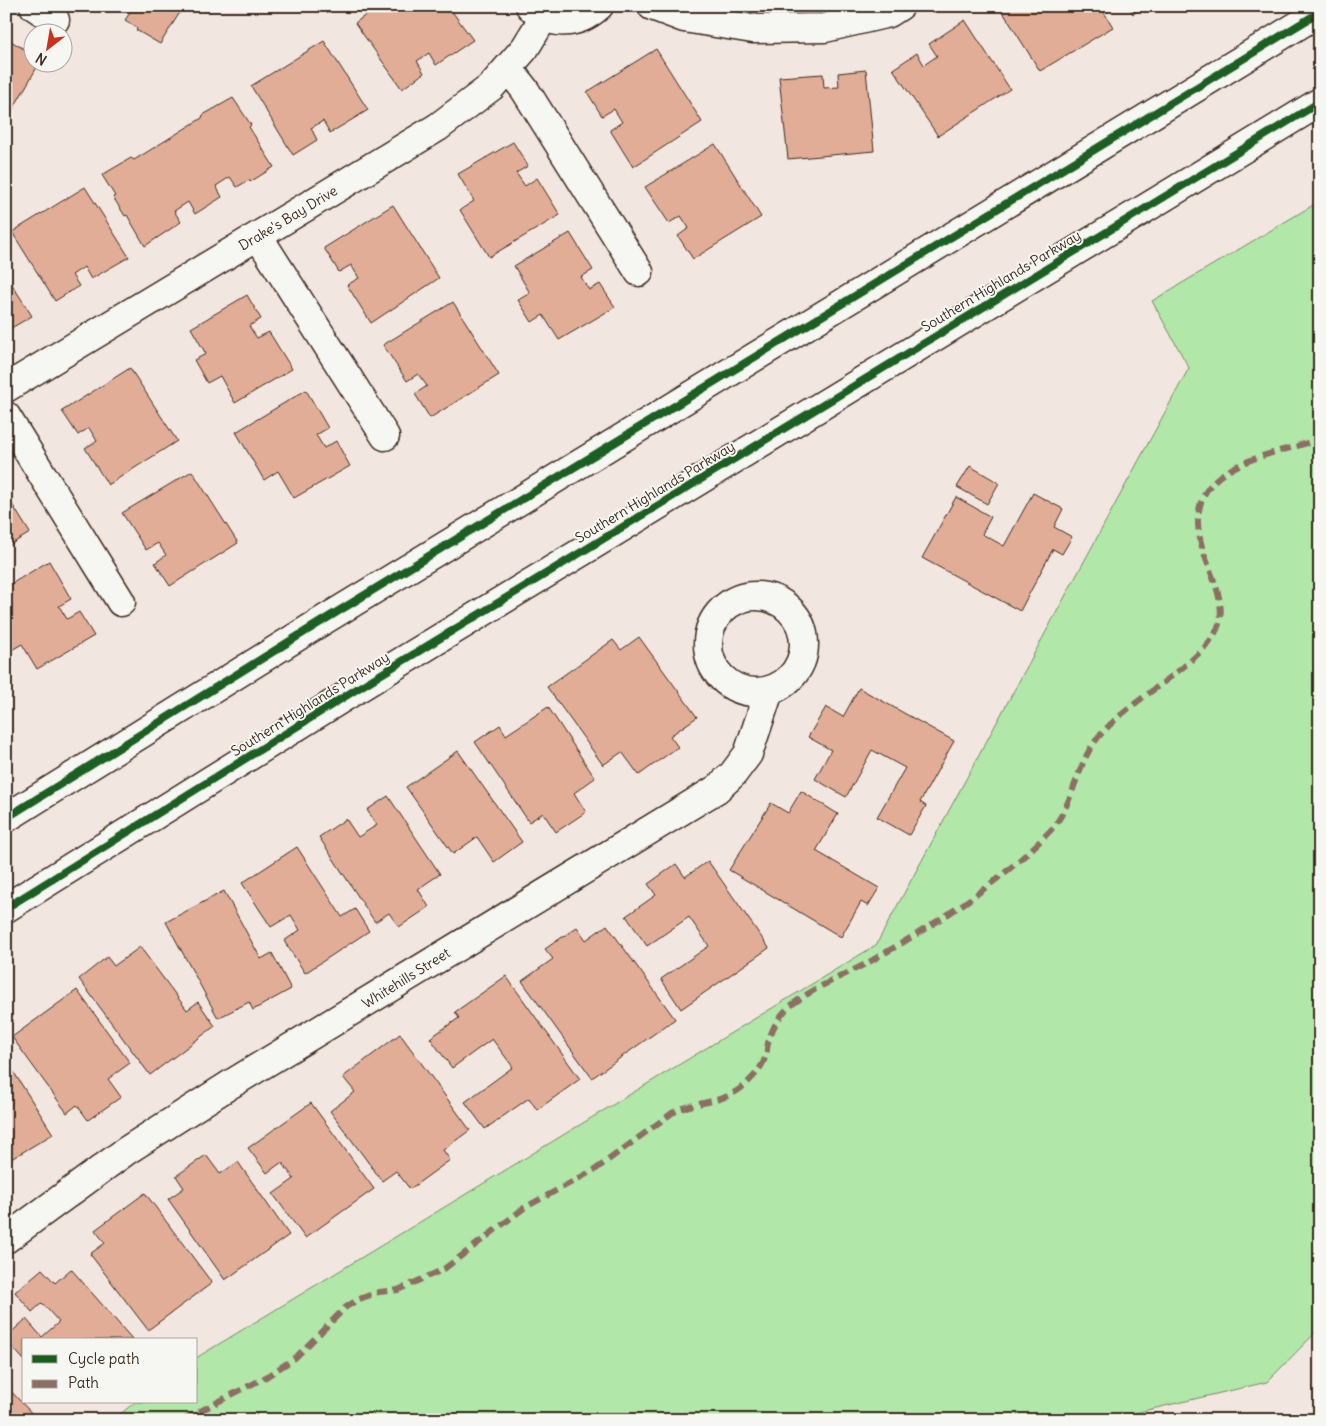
<svg xmlns="http://www.w3.org/2000/svg" width="1326" height="1426" font-family="Delius,sans-serif">
<rect width="100%" height="100%" fill="#f2e7e0"/>
<filter id="ink" filterUnits="userSpaceOnUse"><feTurbulence type="fractalNoise" baseFrequency=".02" numOctaves="2"/><feDisplacementMap in="SourceGraphic" scale="10" xChannelSelector="R" yChannelSelector="G"/><feConvolveMatrix kernelMatrix="1 2 1 2 8 2 1 2 1" color-interpolation-filters="sRGB"/></filter>
<g filter="url(#ink)">
<path fill="#b1e7a9" stroke="#768864" d="M1320,201V1328L1267,1382L1105,1420H113L135,1402H196V1358L876,945L1189,368L1152,301Z"/>
<path fill="#e2ad97" stroke="#3b2a1e" d="M126,6H184L160,44L136,30L137,28L125,20L132,10Z
M378,6H448L473,40L436,65L429,53L417,61L424,73L402,89L355,23Z
M999,6H1100L1113,27L1040,71Z
M1128,6H1145L1133,14Z
M965,20L1010,89L938,136L893,69L917,53L924,65L937,56L929,44Z
M6,38L32,54V62H40L13,109L11,108L6,116Z
M324,41L368,110L330,133L323,121L311,128L317,140L293,155L251,86Z
M656,49L702,122L633,167L610,130L622,122L614,109L602,116L587,92Z
M866,70L874,151L788,159L779,77L823,74L824,88L839,87L838,73Z
M233,98L251,125L249,127L274,167L250,182L249,180L237,187L230,177L216,186L222,197L195,214L188,202L174,211L181,222L145,246L127,215L125,216L113,197L115,196L102,175L131,158L134,160L202,118L203,115Z
M513,142L528,166L516,173L525,186L537,178L560,215L489,257L460,210L474,201L458,174Z
M715,144L761,217L693,259L678,236L689,228L681,216L669,223L645,187Z
M85,187L129,257L91,279L84,267L72,275L79,286L55,301L12,232Z
M393,205L439,278L371,323L347,285L359,278L351,265L339,272L324,248Z
M570,233L593,270L581,277L589,290L600,284L615,307L559,340L543,315L532,322L518,300L530,293L514,266Z
M6,275L32,316L6,331Z
M247,295L261,319L249,326L257,338L269,332L292,369L235,403L220,376L207,383L194,360L206,354L191,328Z
M453,302L499,375L430,418L415,394L427,386L418,374L407,381L383,345Z
M130,368L177,441L108,485L85,448L97,441L89,428L78,435L62,411Z
M306,390L328,428L316,435L324,448L336,441L350,466L294,498L278,471L264,480L236,432Z
M970,466L999,483L987,504L957,487Z
M192,471L238,543L170,586L155,563L166,555L158,543L146,550L122,513Z
M1033,493L1063,509L1054,527L1072,537L1062,554L1053,549L1020,611L922,558L956,497L991,517L982,534L1004,546Z
M6,496H7L30,533L6,547Z
M49,561L71,599L59,606L67,619L79,612L94,636L37,669L22,644L10,651L6,644V623L8,621L6,618V587Z
M639,637L697,717L670,736L678,747L639,775L622,752L603,765L547,687L613,640L621,650Z
M859,688L954,741L920,802L926,806L909,835L877,817L905,768L872,750L846,797L815,779L831,750L808,737L826,707L843,717Z
M548,707L595,778L574,793L586,812L556,832L543,813L529,822L475,742L500,725L506,735Z
M458,751L522,842L494,862L477,837L453,854L406,787Z
M801,791L838,814L816,851L879,888L868,906L861,902L841,937L729,870L771,803L788,813Z
M388,796L440,874L418,889L429,907L399,927L389,913L375,922L319,837L346,819L358,837L377,825L367,810Z
M297,847L342,917L355,909L369,931L305,973L284,941L300,930L291,915L271,927L242,883Z
M708,861L769,948L681,1009L661,979L709,946L689,917L647,946L626,916L656,895L648,884L676,864L685,877Z
M224,891L261,959L272,953L291,989L253,1010L249,1002L218,1018L166,922Z
M607,925L675,1019L592,1078L522,981L553,959L545,949L577,927L586,940Z
M140,947L187,1010L198,1002L215,1026L150,1075L79,979L107,957L114,966Z
M506,976L580,1079L537,1110L529,1098L485,1129L465,1102L513,1067L492,1039L452,1068L430,1038L459,1018L455,1012Z
M77,990L130,1063L108,1079L121,1097L88,1120L77,1105L67,1113L12,1037Z
M400,1034L470,1130L443,1150L450,1160L410,1189L396,1171L382,1181L330,1111L355,1092L343,1077Z
M6,1060L53,1134L6,1162Z
M311,1103L374,1189L305,1238L273,1194L294,1179L282,1162L267,1173L248,1148Z
M206,1155L220,1174L238,1162L289,1235L225,1280L168,1199L184,1188L176,1176Z
M145,1193L212,1283L148,1330L90,1254L105,1243L95,1230Z
M42,1269L55,1283L71,1269L133,1340H24V1360L6,1340V1337L26,1319L42,1337L59,1322L42,1303L32,1312L15,1292Z
M6,1386L38,1420H6Z"/>
<g fill="none" stroke-linecap="round" stroke-linejoin="round">
<g stroke="#3b2a1e" stroke-width="31">
<path id="minor" d="M34,6L55,20
M530,6C552,27 577,26 599,6
M652,6L684,18L753,29L825,28L889,13L900,6
M508,68L525,90L639,272
M258,236L385,436
M6,388L438,127L491,87L525,48L544,17
M6,416L121,602
M708 644a48 48 0 1 1 96 0a48 48 0 1 1-96 0Z
M6,1239L126,1151L231,1084L717,789L733,774L748,754L769,691"/>
</g>
<g stroke="#3b2a1e" stroke-width="31">
<path id="major" d="M6,818L319,623L1320,12
M6,908L360,687L1320,102"/>
</g>
<use href="#minor" stroke="#f6f6f2" stroke-width="28"/>
<use href="#major" stroke="#f6f6f2" stroke-width="28"/>
<path stroke="#8d6e63" stroke-width="6" stroke-dasharray="12 6" stroke-linecap="butt" d="M183,1420L266,1377L295,1358L346,1307L359,1299L379,1292L398,1290L444,1269L524,1208L596,1169L672,1113C701,1098 725,1107 751,1079C756,1074 763,1065 765,1058C767,1053 767,1048 768,1043C772,1028 780,1013 793,1004C816,986 844,976 869,962C933,926 998,885 1049,832C1076,804 1075,761 1102,733C1124,709 1156,689 1182,668C1194,658 1206,648 1214,635C1240,595 1181,547 1203,497C1207,488 1215,479 1223,474C1254,454 1286,451 1320,439"/>
<g stroke="#f6f6f2" stroke-width="11">
<path id="cycleway" d="M6,818L319,623L1320,12
M6,908L360,687L1320,102"/>
</g>
<use href="#cycleway" stroke="#1b5e20" stroke-width="8"/>
</g>
</g>
<g text-anchor="middle" stroke-width="4" stroke-linejoin="round" paint-order="stroke">
<g font-size="14" fill="#3b2a1e" stroke="#f6f6f2">
<text transform="translate(288 218) rotate(-31)" y="5">Drake's Bay Drive</text>
<text transform="translate(1001 281) rotate(-31)" y="5">Southern Highlands Parkway</text>
<text transform="translate(655 492) rotate(-31)" y="5">Southern Highlands Parkway</text>
<text transform="translate(310 704) rotate(-32)" y="5">Southern Highlands Parkway</text>
<text transform="translate(406 978) rotate(-32)" y="5">Whitehills Street</text>
</g>
</g>
<rect width="1326" height="1426" fill="none" stroke="#f6f6f2" stroke-width="25"/>
<rect x="12" y="12" width="1301" height="1401" fill="none" stroke="#3b2a1e" stroke-width="2" filter="url(#ink)"/>
<rect x="22" y="1338" width="175" height="65" fill="#f6f6f2" stroke="#aba49d"/>
<rect x="32" y="1355" width="25" height="8" fill="#1b5e20" stroke="#aba49d"/>
<text x="68" y="1364" font-size="15" fill="#3b2a1e">Cycle path</text>
<rect x="32" y="1380" width="25" height="8" fill="#8d6e63" stroke="#aba49d"/>
<text x="68" y="1388" font-size="15" fill="#3b2a1e">Path</text>
<g transform="translate(48 48) rotate(211)"><circle r="24" fill="#f6f6f2" stroke="#aba49d"/>
<path d="M0-4L9 19L0 12L-9 19Z" fill="#c8321e"/>
<text y="-8" font-size="14" font-weight="bold" text-anchor="middle" fill="#3b2a1e">N</text>
</g>
</svg>
